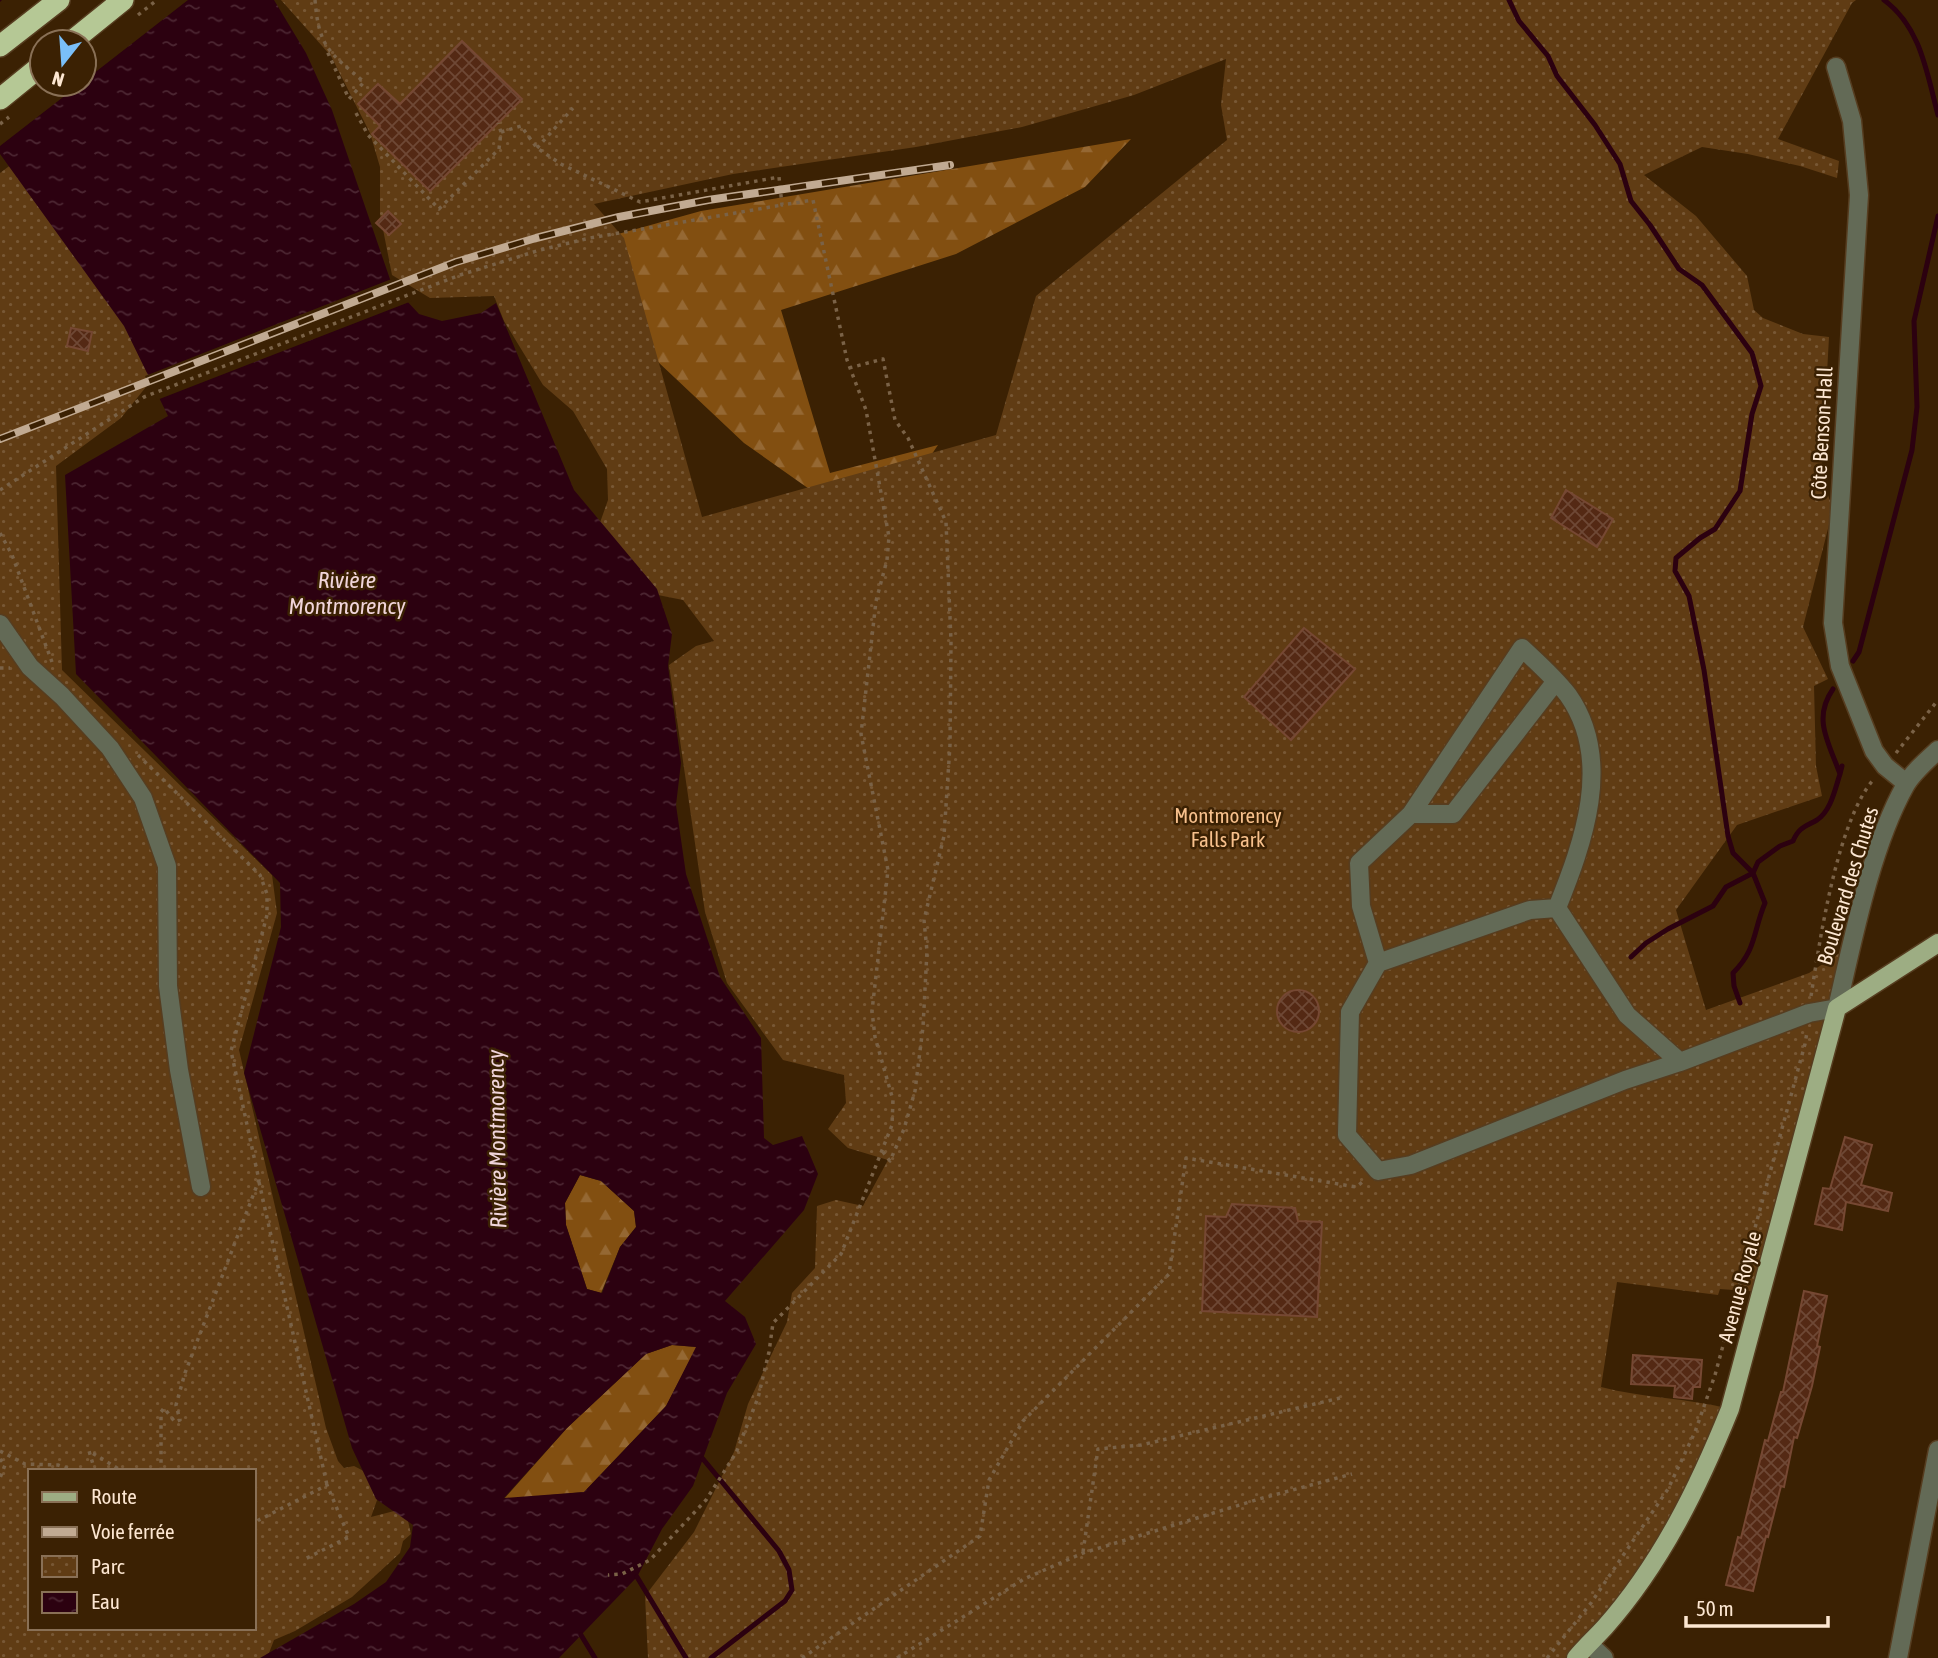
<svg xmlns="http://www.w3.org/2000/svg" width="1938" height="1658" font-family="'Asap Condensed',sans-serif">
<defs>
<pattern id="forest-firs" width="22" height="20" patternUnits="userSpaceOnUse" patternTransform="scale(1.75)"><rect width="22" height="20" fill="#824f11"/><path d="M5 1l3.5 6h-7zM16 11l3.5 6h-7z" fill="#956833"/></pattern>
<pattern id="park-dots" width="8" height="8" patternUnits="userSpaceOnUse" patternTransform="scale(1.75)"><rect width="8" height="8" fill="#603c14"/><path d="M2 2h.1M6 6h.1" fill="none" stroke="#785835" stroke-width="1.8" stroke-linecap="round"/></pattern>
<pattern id="water-ripples" width="26" height="14" patternUnits="userSpaceOnUse" patternTransform="scale(1.75)"><rect width="26" height="14" fill="#2c0110"/><path d="M2 4q2-2 4 0t4 0M15 11q2-2 4 0t4 0" fill="none" stroke="#4c2632"/></pattern>
<pattern id="building-cross-hatch" width="8" height="8" patternUnits="userSpaceOnUse" patternTransform="scale(1.75)"><rect width="8" height="8" fill="#542914"/><path d="M0 0l8 8M0 8l8-8" fill="none" stroke="#6e4835"/></pattern>
</defs>
<rect width="100%" height="100%" fill="#3b2103"/>
<path fill="url(#forest-firs)" d="M1131,139L1085,187L956,254L781,310L830,473L938,445L894,510H839L744,443L622,328L503,266L701,211Z
M580,1175L601,1181L634,1211L636,1227L620,1247L601,1293L587,1289L566,1225L565,1203Z
M672,1345L697,1347L666,1406L584,1492L504,1499L567,1428L646,1354Z"/>
<path fill="url(#park-dots)" fill-rule="evenodd" d="M281,0H1856L1852,3L1778,139L1839,161L1837,178L1800,166L1748,154L1702,147L1644,175L1696,216L1747,276L1754,310L1763,318L1803,334L1829,337L1822,464L1825,487L1833,509L1803,627L1828,679L1814,686L1816,766L1822,796L1737,825L1676,910L1706,1010L1809,973L1852,945L1762,1292L1720,1289L1718,1295L1617,1282L1601,1387C1643,1398 1687,1398 1730,1409L1681,1516L1576,1658H648L645,1596L694,1532L734,1452L748,1404L787,1322L792,1293L815,1268L817,1206L836,1200L863,1206L888,1160L848,1148L828,1129L846,1103L844,1075L783,1060L727,983L705,912L669,665L696,646L714,641L683,600L638,591L596,534L608,500L607,469L573,411L543,385L504,321L494,296L430,298L392,275L380,214V167L370,133L331,56ZM1226,59L1221,105L1227,140L1036,296L996,435L702,517L624,238L594,204L733,174L916,147L1022,127L1134,95Z
M20,158L166,362L121,418L56,466L62,670L272,875L277,913L239,1050L326,1428L338,1461L344,1468L354,1466L379,1479L381,1489L371,1517L402,1509L409,1516L408,1521L411,1534L403,1541L400,1553L352,1597L295,1631L274,1640L269,1653L262,1658H0V173ZM30,1471H254V1628H30Z"/>
<path fill="url(#water-ripples)" fill-rule="evenodd" d="M0,0H274L306,53L332,110L392,285L419,314L442,321L481,313L496,303L574,490L657,589L672,634L668,666L681,763L676,805L686,874L720,977L761,1038L764,1138L773,1145L802,1136L818,1174L804,1210L725,1301L745,1317L756,1344L727,1393L693,1486L662,1529L637,1577L559,1658H260L354,1604L386,1582L410,1547L413,1525L376,1499L352,1448L244,1073L281,927L280,883L76,674L65,475L168,416L124,326L0,154ZM42,42H84V84H42ZM580,1175L601,1181L634,1211L636,1227L620,1247L602,1293L587,1289L566,1225L565,1203ZM672,1345L696,1347L666,1406L584,1492L504,1498L567,1428L646,1354Z"/>
<path fill="#3b2103" d="M2,0H188L84,81V42H42V84H80L0,146V2Z
M394,278L395,283L412,301L157,400L145,376Z"/>
<g fill="none" stroke-linecap="round" stroke-linejoin="round">
<path stroke="#2c0110" stroke-width="5" d="M1509,0L1519,21L1548,56L1557,76L1595,125L1620,164L1631,201L1650,225L1679,269L1702,285L1752,353L1761,386L1752,414L1740,491L1715,529L1700,538L1676,558L1675,571L1689,596L1704,670L1728,836L1733,853L1753,873L1765,903C1753,931 1757,949 1733,973L1734,986L1740,1003
M1884,0C1921,27 1927,74 1938,115
M1853,661L1859,652L1912,450L1917,407L1914,321L1938,216
M1833,689C1812,719 1829,743 1840,774L1842,766
M1631,957L1646,943L1668,929L1713,906L1726,887L1753,873L1758,862L1780,846L1793,841C1799,827 1805,827 1817,820C1831,811 1835,789 1840,774
M703,1459L779,1551L789,1570L792,1590L785,1601L711,1658
M637,1577L686,1658
M581,1635L595,1658"/>
</g>
<path fill="url(#building-cross-hatch)" stroke="#764833" stroke-width="2" d="M462,41L522,99L430,191L372,134L380,126L358,104L378,84L400,104Z
M388,211L401,224L389,235L376,223Z
M71,328L92,332L88,351L67,346Z
M1566,490L1613,519L1597,547L1551,518Z
M1304,628L1355,669L1291,740L1244,697Z
M1277 1011a21 21 0 1 1 42 0a21 21 0 1 1-42 0Z
M1845,1137L1872,1145L1861,1185L1892,1193L1888,1211L1846,1202L1842,1230L1815,1224L1823,1188L1830,1189Z
M1232,1204L1295,1208L1298,1221L1322,1222L1317,1317L1202,1311L1206,1216L1226,1217Z
M1804,1291L1827,1296L1817,1346L1820,1347L1812,1386L1797,1438L1794,1437L1784,1487L1781,1486L1768,1537L1766,1536L1753,1591L1726,1585L1738,1537L1741,1538L1765,1440L1768,1441L1781,1392H1783Z
M1633,1355L1702,1360L1700,1387H1693L1692,1399L1674,1397L1675,1386L1631,1384Z"/>
<g fill="none" stroke-linecap="round" stroke-linejoin="round">
<g stroke="#563d20" stroke-width="21">
<path id="minor" d="M1836,67L1852,121L1859,195L1833,623L1840,666L1874,751L1885,766L1906,783
M0,624L30,667L62,696L110,748L143,798L167,866L168,986L179,1070L201,1187
M1411,814H1453L1556,681
M1557,908L1627,1015L1680,1062L1625,1080L1411,1165L1378,1171L1347,1135L1350,1012L1378,963L1530,910Z
M1378,963L1361,906L1359,863L1411,814L1522,648C1538,663 1555,678 1568,695C1614,760 1583,843 1557,908
M1680,1062L1809,1013L1837,1008C1853,939 1871,847 1905,786C1912,773 1927,760 1938,750
M1589,1644L1604,1658
M1898,1658L1938,1450"/>
</g>
<g stroke="#563d20" stroke-width="21">
<path id="major" d="M1576,1658C1585,1647 1596,1637 1605,1627C1661,1564 1699,1486 1730,1409L1837,1008L1938,943"/>
</g>
<g stroke="#563d20" stroke-width="24">
<path id="highway" d="M71,42L123,0
M0,46L59,0
M0,99L42,65"/>
</g>
<path stroke="#7a6247" stroke-width="3.5" stroke-dasharray="3.5 5" stroke-linecap="butt" d="M315,0C319,48 329,52 364,82L349,99L327,51
M138,15L157,0
M356,113L368,135L439,209L499,149L501,132L498,123
M0,124L9,117
M501,132L521,126L537,148L561,164L640,202L779,177L782,205L813,200L847,360L866,410L889,537L887,560L876,601L861,734L888,870L872,1011L875,1037L893,1100L892,1125L841,1254L773,1323L769,1352L758,1398L736,1453L706,1500L650,1560L622,1574L608,1575
M537,148L573,108
M849,368L883,359L895,420L908,438L946,522L951,641L950,745L944,836L924,920L927,951L923,1027L915,1091L904,1129L890,1161L883,1152
M0,490L144,397L460,275L540,250L590,238L782,205
M0,533L12,555L52,662
M0,668H10
M1896,753L1938,700
M138,755L260,875L267,894V915L231,1051L259,1180L185,1373L176,1405L180,1420L175,1422L164,1408L161,1412V1471
M1811,996C1820,939 1837,823 1873,780
M259,1182L327,1485
M0,1451L25,1464L58,1465L76,1471
M0,1459L5,1465L0,1478
M95,1471L89,1451L122,1471
M254,1511L259,1520L327,1485L349,1537L303,1560
M1083,1552L1098,1449L1141,1445L1340,1398
M802,1658L980,1536L989,1480L1023,1421L1169,1274L1186,1158L1356,1187L1365,1180
M897,1658L1024,1579L1083,1553L1259,1499L1352,1474
M1547,1658L1591,1603L1668,1489L1695,1432L1715,1375L1805,1044L1807,1032"/>
<use href="#minor" stroke="#636a56" stroke-width="18"/>
<use href="#major" stroke="#9dad83" stroke-width="18"/>
<use href="#highway" stroke="#b5c895" stroke-width="21"/>
<g stroke="#c1aa92" stroke-width="8">
<path id="rail" d="M0,439L456,262L536,238L619,217L708,200L950,165"/>
</g>
<use href="#rail" stroke="#3b2103" stroke-width="5" stroke-dasharray="16" stroke-linecap="butt"/>
</g>
<g text-anchor="middle" stroke-width="5" stroke-linejoin="round" paint-order="stroke">
<g font-size="21" fill="#fde7d2" stroke="#3b2103">
<text transform="translate(1822 433) rotate(-87)" y="7">Côte Benson-Hall</text>
<text transform="translate(1848 886) rotate(-73)" y="7">Boulevard des Chutes</text>
<text transform="translate(1740 1287) rotate(-75)" y="7">Avenue Royale</text>
</g>
<g font-size="21" fill="#f7c08c" stroke="#3b2103">
<text x="1228" y="823">Montmorency<tspan x="1228" dy="24">Falls Park</tspan></text>
</g>
<g font-size="23" font-style="italic" fill="#f0d5da" stroke="#3b2103">
<text x="347" y="588">Rivière<tspan x="347" dy="26">Montmorency</tspan></text>
<text transform="translate(497 1139) rotate(-91)" y="8">Rivière Montmorency</text>
</g>
</g>
<rect x="28" y="1469" width="228" height="161" fill="#3b2103" stroke="#897056" stroke-width="2"/>
<rect x="42" y="1492" width="35" height="10" fill="#9dad83" stroke="#897056" stroke-width="2"/>
<text x="91" y="1504" font-size="21" fill="#fde7d2">Route</text>
<rect x="42" y="1527" width="35" height="10" fill="#c1aa92" stroke="#897056" stroke-width="2"/>
<text x="91" y="1539" font-size="21" fill="#fde7d2">Voie ferrée</text>
<rect x="42" y="1556" width="35" height="21" fill="url(#park-dots)" stroke="#897056" stroke-width="2"/>
<text x="91" y="1574" font-size="21" fill="#fde7d2">Parc</text>
<rect x="42" y="1592" width="35" height="21" fill="url(#water-ripples)" stroke="#897056" stroke-width="2"/>
<text x="91" y="1609" font-size="21" fill="#fde7d2">Eau</text>
<g transform="translate(63 63) rotate(197)"><circle r="33" fill="#3b2103" stroke="#897056" stroke-width="2"/>
<path d="M0-5L12 26L0 18L-12 26Z" fill="#7abff8"/>
<text y="-10" font-size="19" font-weight="bold" text-anchor="middle" fill="#fde7d2">N</text>
</g>
<path d="M1686 1616v10h142v-10" fill="none" stroke="#fde7d2" stroke-width="3.5"/>
<text x="1696" y="1616" font-size="21" fill="#fde7d2" stroke="#3b2103" stroke-width="5" paint-order="stroke">50 m</text>
</svg>
